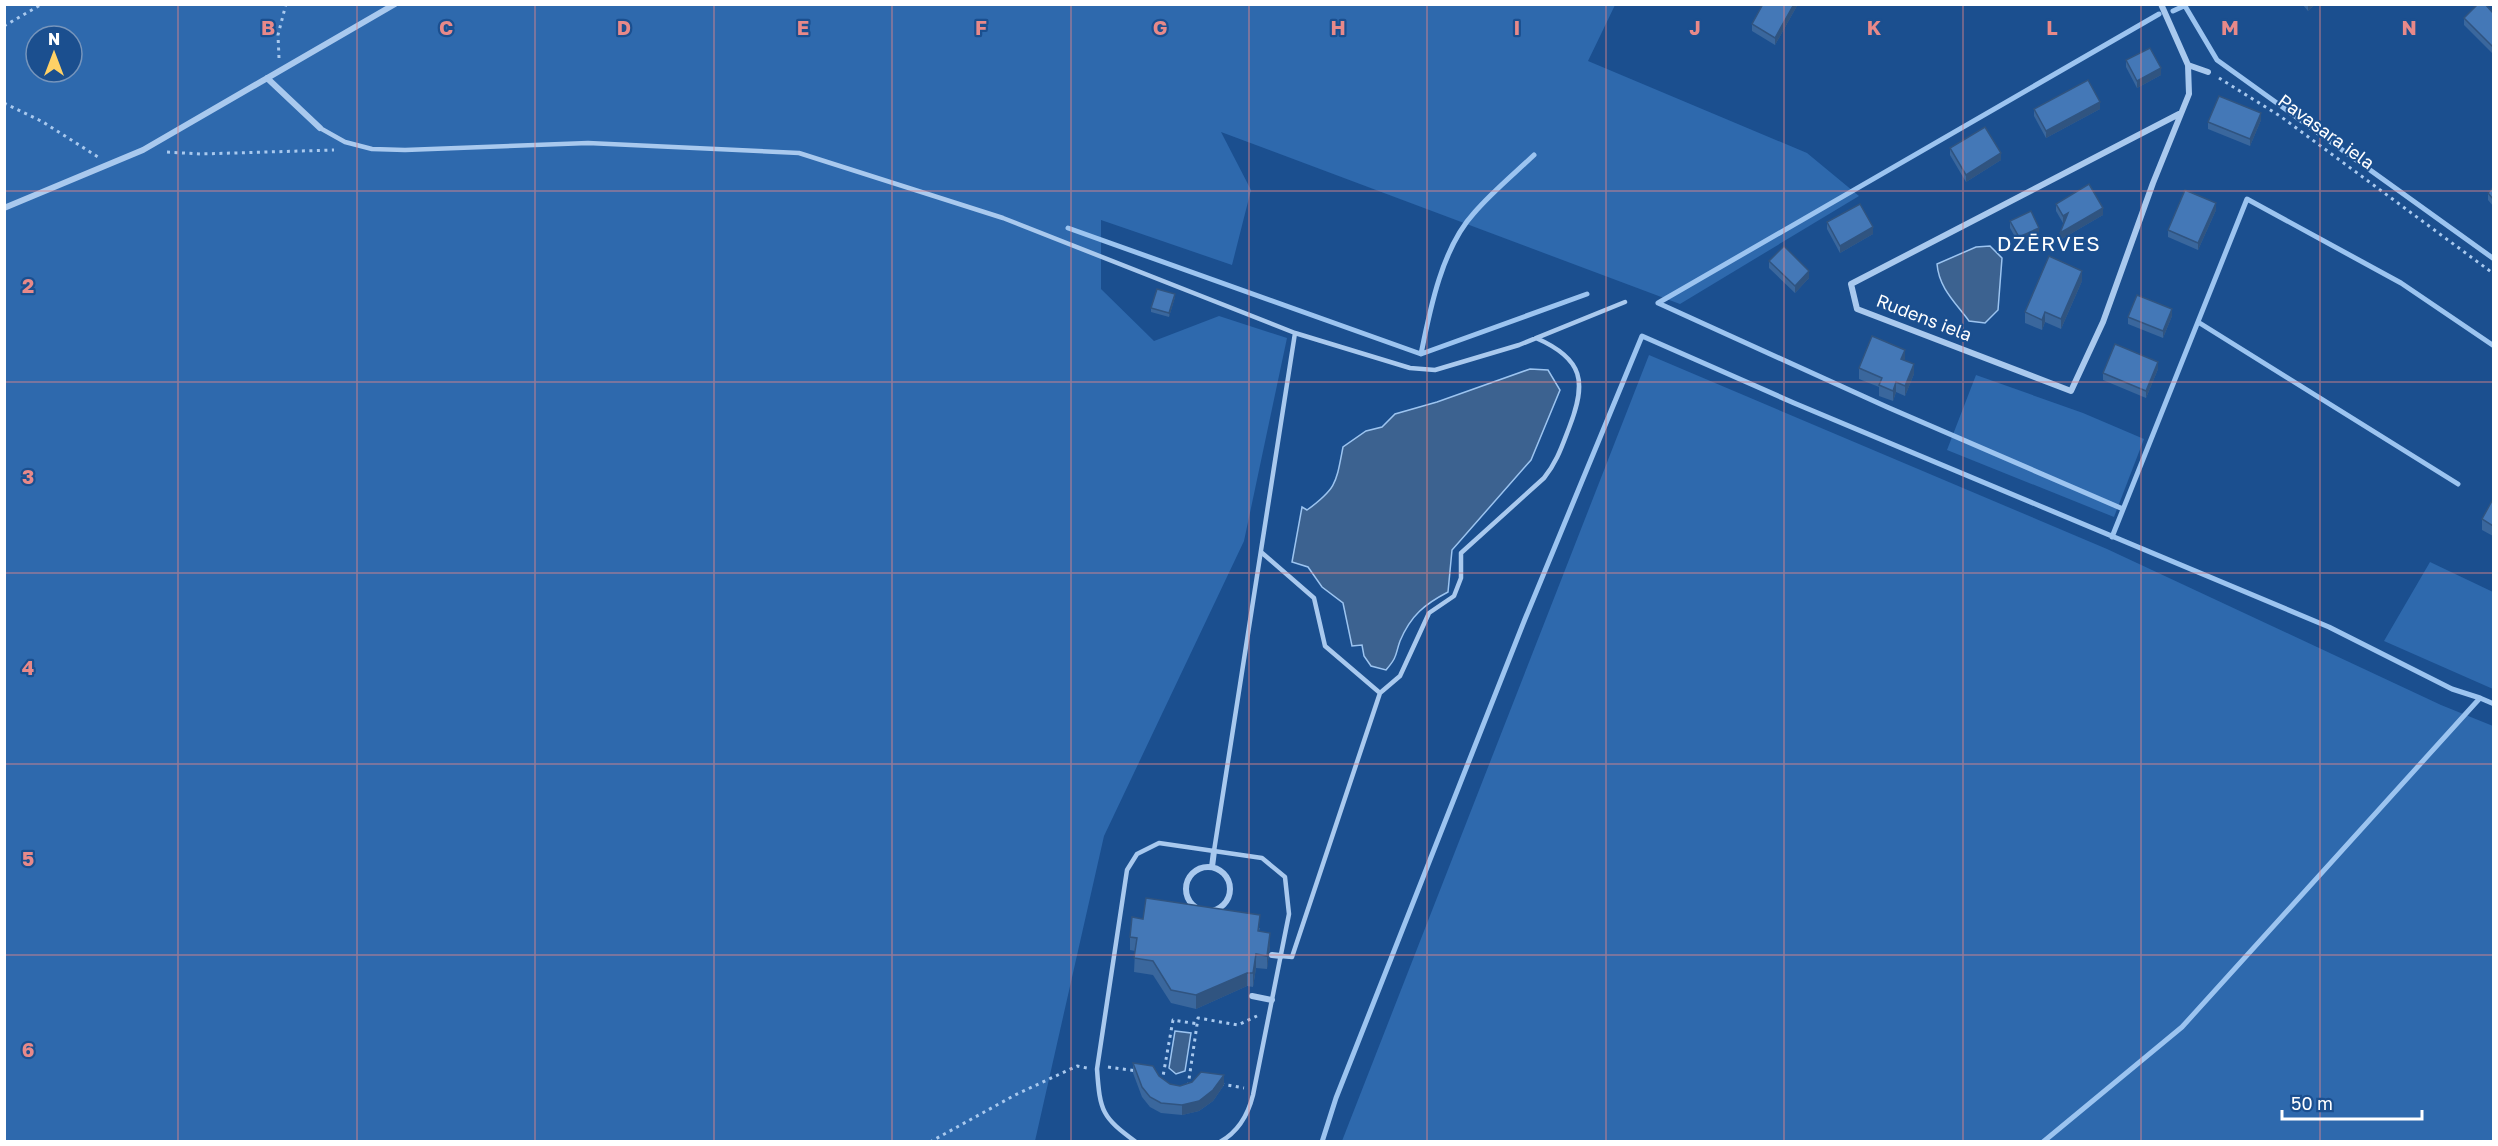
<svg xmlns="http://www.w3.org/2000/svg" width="2498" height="1146" font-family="'Golos Text',sans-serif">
<rect width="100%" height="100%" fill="#1b4f8f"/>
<path fill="#2e69ad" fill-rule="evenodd" d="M4,5H1615L1588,61L1807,153L1859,196L1680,304L1221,132L1251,190L1232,265L1101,220V289L1154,341L1219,316L1287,338L1244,541L1104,836L1035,1141H5ZM36,36H72V72H36Z
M1649,355L2107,549L2441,705L2493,726V1141H1342Z
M1976,375L2083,413L2144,439L2114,517L1947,450Z
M2430,562L2493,592V689L2384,641Z"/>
<path fill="#3c6290" stroke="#9cc4f0" stroke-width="1.5" d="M1990,246L2002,258L1998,310L1985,323L1969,321C1955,302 1939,288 1937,264L1976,247Z
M1530,369L1548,370L1560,390L1531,460L1452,550L1448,592C1425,604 1411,615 1400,641C1395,655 1398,656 1386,670L1371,666L1364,656L1362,645L1352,646L1343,603L1322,587L1308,567L1292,562L1302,507L1307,510C1337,488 1336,483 1343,447L1366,431L1382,427L1395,414L1437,402Z
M1175,1031L1191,1033L1185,1071L1176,1074L1169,1068Z"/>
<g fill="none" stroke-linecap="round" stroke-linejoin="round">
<path stroke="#9cc4f0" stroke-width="5" d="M2185,6L2217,60L2494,259
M2173,11L2186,5
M1068,228L1421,354L1587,294
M1658,303L2159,14
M1658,303L1887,407L2123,509
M2198,322L2458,484
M1421,354C1430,309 1442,248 1474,213C1492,192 1514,174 1534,155
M2112,537L2247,199L2401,283L2494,346
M2480,698L2494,704
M1322,1142L1336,1098L1525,619L1642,336L1794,403L2329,627L2452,689L2480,698L2182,1027L2043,1142"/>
<path stroke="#a9c9ee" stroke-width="3" stroke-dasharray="3 4.5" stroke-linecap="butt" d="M4,26L42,4
M279,58L278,35L286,4
M2219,78L2280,116L2494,274
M4,103L43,122L98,157
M167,152L200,154L334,150
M1108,1067L1137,1071
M1162,1082L1173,1020L1198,1024
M1221,1084L1244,1088
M1188,1086L1198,1018L1238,1025L1257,1016
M930,1142L1015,1095L1077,1066L1087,1068"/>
<path stroke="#a9c9ee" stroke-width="4.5" d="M320,128L345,142L372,149L405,150L588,143L799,153L1003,218L1295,333L1410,368L1435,370L1519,345L1625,302
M1261,552L1314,598L1325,646L1380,693L1292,957L1281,956
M1380,693L1400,676L1429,613L1454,596L1461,578V553L1544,478C1557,462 1562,446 1569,428C1587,382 1584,359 1536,338
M1214,851L1295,333
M1136,1142C1102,1117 1100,1112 1097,1069L1127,870L1137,854L1159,843L1262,858L1285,877L1289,914L1253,1095C1248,1115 1238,1132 1220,1142"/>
<path stroke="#a9c9ee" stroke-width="6" d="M2161,4L2188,65L2208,72
M267,78L320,128
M2179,114L1851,284L1857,309L2071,391L2103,322L2153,183L2189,94L2188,65
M4,208L143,150L395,4
M1186 889a22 22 0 1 1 44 0a22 22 0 1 1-44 0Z
M1212,867L1214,851
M1272,955L1281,956
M1252,996L1272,1000"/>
</g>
<path fill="#3a679d" d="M1798,4L1775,45L1752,31V24Z
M2302,4H2315L2308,11Z
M2493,13V54L2464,25V18Z
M2126,60L2161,75L2137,88L2126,67Z
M2034,109H2100L2046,138L2034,116Z
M2261,120L2250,146L2208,129V122Z
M1950,148L2001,160L1966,182L1950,155Z
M2493,187V206L2488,200V193Z
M2056,204L2103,215L2060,240L2065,222L2063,223L2056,211Z
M2216,210L2198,250L2168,237V230Z
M2010,221L2039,235L2019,244L2010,228Z
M1827,222L1873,234L1840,253L1827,229Z
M1769,261L1809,278L1795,293L1769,268Z
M2082,281L2061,329L2045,322L2042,330L2025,323V312Z
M1175,297L1169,317L1151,312V308Z
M2172,316L2163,338L2128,324V317Z
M1904,360L1914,374L1905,396L1896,392L1893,401L1879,396V387L1859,379V368Z
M2158,369L2146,398L2103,380V373Z
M2493,499V536L2482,530V519Z
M1143,919L1260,928L1259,931L1270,946L1267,969L1256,968L1253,987L1247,986L1196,1009L1171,1003L1153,975L1134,972L1135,951L1130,950V937Z
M1133,1063L1159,1076L1170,1084L1180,1086L1224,1085L1213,1101L1199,1111L1182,1115L1161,1113L1150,1107L1142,1097L1133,1073Z"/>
<path fill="#305480" d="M1794,4H1798L1775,45V38Z
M2308,4H2315L2308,11Z
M2161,68V75L2137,88V81Z
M2100,102V109L2046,138V131Z
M2261,113V120L2250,146V139Z
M2001,153V160L1966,182V175Z
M2216,203V210L2198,250V243Z
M2103,208V215L2060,240V233Z
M2068,213V220L2063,223V216Z
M1873,227V234L1840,253V246Z
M2039,228V235L2019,244V237Z
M1809,271V278L1795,293V286Z
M2082,271V281L2061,329V319Z
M1175,294V297L1169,317V313Z
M2172,309V316L2163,338V331Z
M2045,312V322L2042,330V320Z
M1905,350V360L1901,359Z
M2158,362V369L2146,398V391Z
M1914,364V374L1905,396V386Z
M1896,382V392L1893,401V391Z
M1270,933V946L1267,969V956Z
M1256,954V968L1253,987V973Z
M1247,973V986L1196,1009V995Z
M1224,1075V1085L1213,1101L1199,1111L1182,1115V1105Z"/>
<path fill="#4478b7" stroke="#305480" stroke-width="1.5" d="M1763,4H1794L1775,38L1752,24Z
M2478,4H2485L2493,13V47L2464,18Z
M2150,48L2161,68L2137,81L2126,60Z
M2088,80L2100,102L2046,131L2034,109Z
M2219,96L2261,113L2250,139L2208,122Z
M1985,127L2001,153L1966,175L1950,148Z
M2089,184L2103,208L2060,233L2068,213L2063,216L2056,204Z
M2493,187V199L2488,193Z
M2185,190L2216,203L2198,243L2168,230Z
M1860,204L1873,227L1840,246L1827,222Z
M2031,211L2039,228L2019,237L2010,221Z
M1784,246L1809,271L1795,286L1769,261Z
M2049,256L2082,271L2061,319L2045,312L2042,320L2025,312Z
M1157,289L1175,294L1169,313L1151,308Z
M2137,295L2172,309L2163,331L2128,317Z
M1872,336L1905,350L1901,359L1914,364L1905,386L1896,382L1893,391L1879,385L1882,378L1859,368Z
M2115,344L2158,362L2146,391L2103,373Z
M2493,499V526L2482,519Z
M1146,898L1260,915L1258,931L1270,933L1267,956L1256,954L1253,973H1247L1196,995L1171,990L1153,961L1134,958L1137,938L1130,937L1132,917L1143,919Z
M1133,1063L1153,1066L1159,1076L1170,1084L1180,1086L1192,1082L1201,1072L1224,1075L1213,1090L1199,1101L1182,1105L1161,1103L1150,1097L1142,1087Z"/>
<path fill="none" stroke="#e88989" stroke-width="1.5" stroke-opacity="0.55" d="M178,4V1142M357,4V1142M535,4V1142M714,4V1142M892,4V1142M1071,4V1142M1249,4V1142M1427,4V1142M1606,4V1142M1784,4V1142M1963,4V1142M2141,4V1142M2320,4V1142M4,191H2494M4,382H2494M4,573H2494M4,764H2494M4,955H2494"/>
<g text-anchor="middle" stroke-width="4.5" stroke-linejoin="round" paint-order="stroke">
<g font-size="18" fill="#fff" stroke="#1b4f8f">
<text transform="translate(2326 132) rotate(36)" y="6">Pavasara iela</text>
<text transform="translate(1924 318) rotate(21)" y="6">Rudens iela</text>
</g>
<g font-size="21" letter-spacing="1.5" fill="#fff" stroke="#1b4f8f">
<text x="2049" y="251">DZĒRVES</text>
</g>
</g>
<g font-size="20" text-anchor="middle" font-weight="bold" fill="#e88989" stroke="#1b4f8f" stroke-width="4.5" stroke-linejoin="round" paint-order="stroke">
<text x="268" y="35">B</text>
<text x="446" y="35">C</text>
<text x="624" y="35">D</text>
<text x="803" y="35">E</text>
<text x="981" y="35">F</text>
<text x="1160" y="35">G</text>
<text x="1338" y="35">H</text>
<text x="1517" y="35">I</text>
<text x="1695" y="35">J</text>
<text x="1874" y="35">K</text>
<text x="2052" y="35">L</text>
<text x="2230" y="35">M</text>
<text x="2409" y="35">N</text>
<text x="28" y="293">2</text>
<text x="28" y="484">3</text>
<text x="28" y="675">4</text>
<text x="28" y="866">5</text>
<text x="28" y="1057">6</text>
</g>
<rect width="2498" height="1146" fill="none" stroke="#ffffff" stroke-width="12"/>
<g transform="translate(54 54)"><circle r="28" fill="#1b4f8f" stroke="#7695bc" stroke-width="1.5"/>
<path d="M0-4.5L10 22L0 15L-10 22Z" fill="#ffd166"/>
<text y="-9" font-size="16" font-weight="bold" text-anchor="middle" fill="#ffffff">N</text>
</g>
<path d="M2282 1110v9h140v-9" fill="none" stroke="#ffffff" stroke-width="3"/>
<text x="2291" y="1110" font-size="18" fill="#ffffff" stroke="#1b4f8f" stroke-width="4.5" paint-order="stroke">50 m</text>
</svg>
